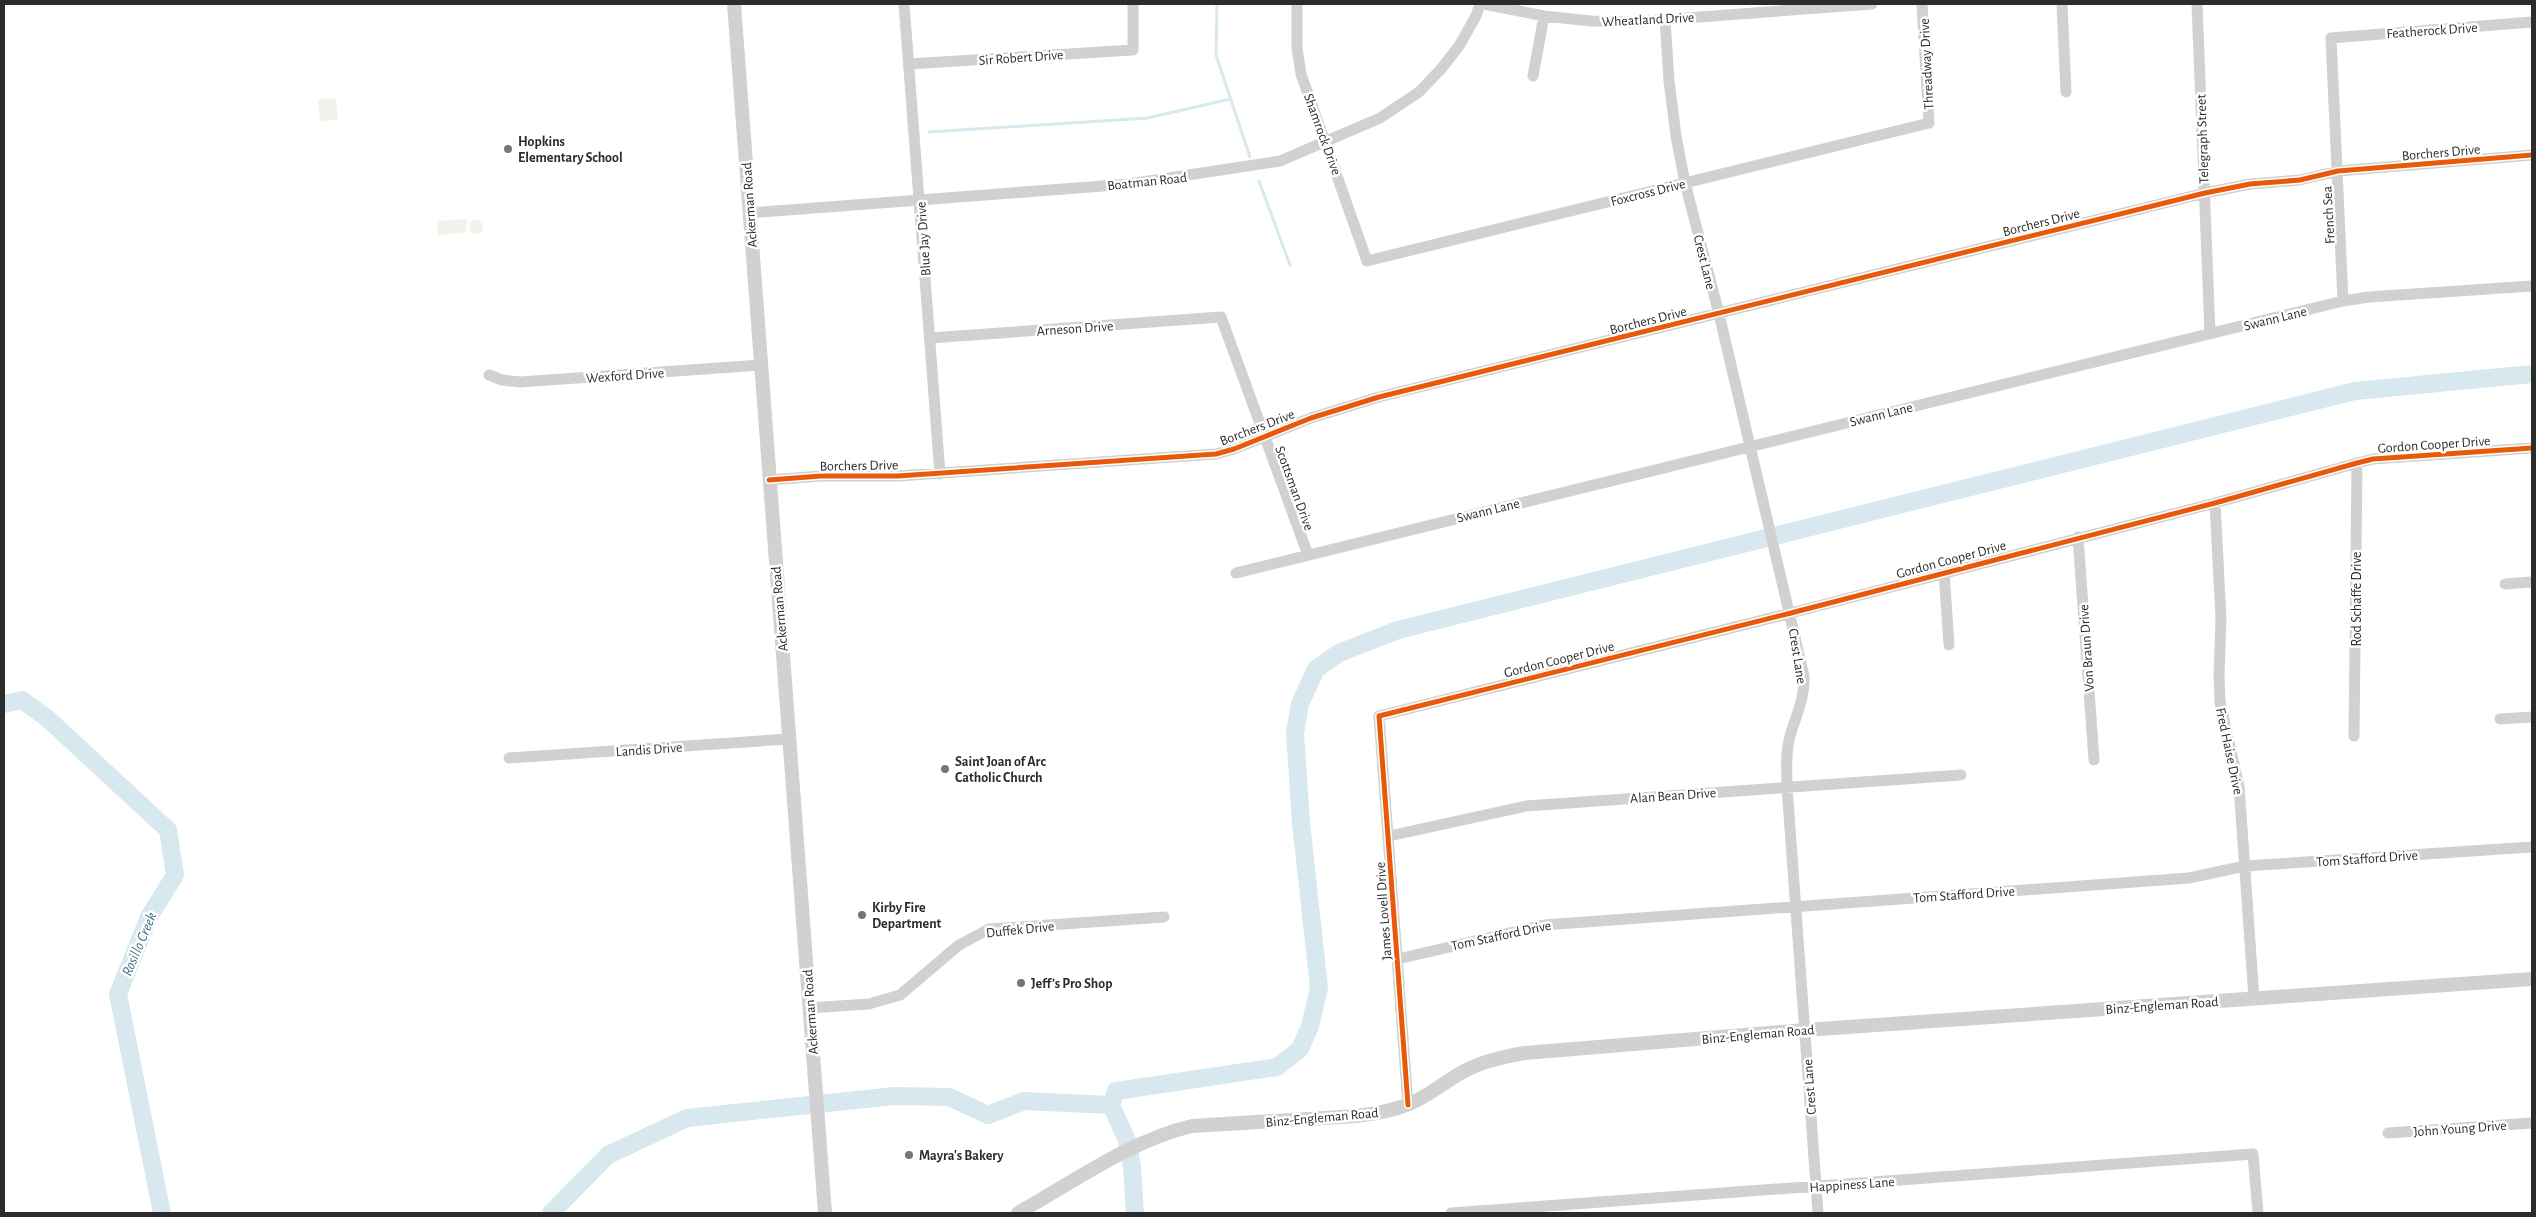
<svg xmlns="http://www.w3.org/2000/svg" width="2536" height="1217" font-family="'Alegreya Sans',sans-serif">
<rect width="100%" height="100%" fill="#fff"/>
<path fill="#f0f3eb" d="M336,98L338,119L320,121L318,99Z
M467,219L466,232L438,235L437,221Z
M469 227a7 7 0 1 1 14 0a7 7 0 1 1-14 0Z"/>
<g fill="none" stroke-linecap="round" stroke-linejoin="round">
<path stroke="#d8e8ef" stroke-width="3" d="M1217,4L1216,55L1250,157
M929,132L1148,118L1230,99
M1259,181L1290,265"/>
<path stroke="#d8e8ef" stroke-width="18" d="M4,704L22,700L47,718L168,830L175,875L149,917L118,994L162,1213
M1111,1105L1116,1091L1277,1067L1300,1049L1310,1026L1319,988L1301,823L1295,733L1300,704L1316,669L1339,653L1398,630L2355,391L2532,374
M551,1213L608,1155L687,1118L894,1096L949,1097L988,1115L1024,1101L1111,1105L1126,1138L1132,1166L1135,1213"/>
<path stroke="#d1d1d1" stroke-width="11" d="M904,4L940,474
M1297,4V48L1301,74L1367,261L1929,123L1922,4
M1484,4L1544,16L1591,21L1633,22L1872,4
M2062,4L2066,92
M2197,4L2210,334
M1665,19L1669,81L1676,136L1685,183L1719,314L1804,676C1805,699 1796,715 1790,736C1785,753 1787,770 1787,787L1818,1213
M909,64L1133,50V4
M1533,76L1544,16
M749,213L1129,184L1280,161L1380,118L1419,92L1441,69L1459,46L1476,16L1480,4
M2343,301L2331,38L2532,22
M930,338L1221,317L1308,555
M489,375L502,380L520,382L761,365
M769,480L821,476H898L1216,454L1234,449L1311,418L1379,397L2205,193L2250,184L2300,180L2338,171L2532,155
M2215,503L2221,618L2219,675L2220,702L2239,786L2254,999
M2078,537L2094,760
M1944,572L1949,645
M1236,573L2343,301L2369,297L2532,286
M2505,584L2532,582
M2500,719L2532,717
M2354,736L2357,463
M509,758L789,739
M1389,836L1526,806L1961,775
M1398,959L1544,925L2189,878L2245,866L2532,847
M809,1008L869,1004L900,995L959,945L989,929L1164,917
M1408,1105L1379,716L1791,613L2215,503L2357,463L2373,459L2532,448
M2388,1133L2532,1123
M1451,1213L2253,1154L2258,1213"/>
<path stroke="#d1d1d1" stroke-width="14" d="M734,4L825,1213
M1018,1213C1072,1183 1131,1140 1192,1126L1356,1116C1374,1114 1392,1111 1409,1104C1427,1097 1442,1084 1459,1074C1479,1062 1502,1057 1525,1053L1805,1030L2532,979"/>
<g stroke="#fff" stroke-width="8">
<path id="cycleway" d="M769,480L821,476H898L1216,454L1234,449L1311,418L1379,397L2205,193L2250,184L2300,180L2338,171L2532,155
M1408,1105L1379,716L1791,613L2215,503L2357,463L2373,459L2532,448"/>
</g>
<use href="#cycleway" stroke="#e8590c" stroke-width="5"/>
</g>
<g fill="#767676" stroke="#fff" stroke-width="2">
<circle cx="508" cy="149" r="5"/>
<circle cx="945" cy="769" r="5"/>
<circle cx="862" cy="915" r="5"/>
<circle cx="1021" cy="983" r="5"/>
<circle cx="909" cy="1155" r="5"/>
</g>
<g text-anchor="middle" stroke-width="5" stroke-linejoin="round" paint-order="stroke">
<g font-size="14" fill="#2c2c2c" stroke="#fff">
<text transform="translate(1648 19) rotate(-3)" y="5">Wheatland Drive</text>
<text transform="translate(2432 30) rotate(-4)" y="5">Featherock Drive</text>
<text transform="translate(1021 57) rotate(-4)" y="5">Sir Robert Drive</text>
<text transform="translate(1926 64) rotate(-93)" y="5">Threadway Drive</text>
<text transform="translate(1323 134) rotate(70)" y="5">Shamrock Drive</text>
<text transform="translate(2202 139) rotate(-92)" y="5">Telegraph Street</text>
<text transform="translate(2441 152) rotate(-5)" y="5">Borchers Drive</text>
<text transform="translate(1147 181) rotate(-6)" y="5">Boatman Road</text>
<text transform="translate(1648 192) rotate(-14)" y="5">Foxcross Drive</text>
<text transform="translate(749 205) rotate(-94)" y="5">Ackerman Road</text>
<text transform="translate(2328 215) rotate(-93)" y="5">French Sea</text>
<text transform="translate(2041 222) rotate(-14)" y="5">Borchers Drive</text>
<text transform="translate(923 239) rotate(-94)" y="5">Blue Jay Drive</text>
<text transform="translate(1705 262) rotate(76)" y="5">Crest Lane</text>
<text transform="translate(2275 318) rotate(-14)" y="5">Swann Lane</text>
<text transform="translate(1648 320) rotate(-14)" y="5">Borchers Drive</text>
<text transform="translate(1075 328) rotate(-4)" y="5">Arneson Drive</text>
<text transform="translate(625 375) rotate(-4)" y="5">Wexford Drive</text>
<text transform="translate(1881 414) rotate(-14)" y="5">Swann Lane</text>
<text transform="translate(1257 427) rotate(-21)" y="5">Borchers Drive</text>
<text transform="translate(2434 444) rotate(-4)" y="5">Gordon Cooper Drive</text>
<text transform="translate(859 465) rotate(-1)" y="5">Borchers Drive</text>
<text transform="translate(1295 488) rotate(70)" y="5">Scottsman Drive</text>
<text transform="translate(1488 510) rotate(-14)" y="5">Swann Lane</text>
<text transform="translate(1951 559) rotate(-15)" y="5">Gordon Cooper Drive</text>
<text transform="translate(2356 599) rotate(-90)" y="5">Rod Schaffe Drive</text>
<text transform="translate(779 609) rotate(-95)" y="5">Ackerman Road</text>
<text transform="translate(2086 648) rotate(-94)" y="5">Von Braun Drive</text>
<text transform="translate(1798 656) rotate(81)" y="5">Crest Lane</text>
<text transform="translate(1559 659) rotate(-14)" y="5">Gordon Cooper Drive</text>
<text transform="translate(649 749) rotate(-4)" y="5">Landis Drive</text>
<text transform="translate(2230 751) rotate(78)" y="5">Fred Haise Drive</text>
<text transform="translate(1673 795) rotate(-4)" y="5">Alan Bean Drive</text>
<text transform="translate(2367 858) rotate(-4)" y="5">Tom Stafford Drive</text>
<text transform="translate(1964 894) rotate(-4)" y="5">Tom Stafford Drive</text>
<text transform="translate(1383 911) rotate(-94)" y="5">James Lovell Drive</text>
<text transform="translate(1020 929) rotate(-6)" y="5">Duffek Drive</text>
<text transform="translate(1501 935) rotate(-12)" y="5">Tom Stafford Drive</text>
<text transform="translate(2162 1005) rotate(-4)" y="5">Binz-Engleman Road</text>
<text transform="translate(810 1012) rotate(-94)" y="5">Ackerman Road</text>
<text transform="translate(1758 1034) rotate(-5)" y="5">Binz-Engleman Road</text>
<text transform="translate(1809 1087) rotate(-94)" y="5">Crest Lane</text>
<text transform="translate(1322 1117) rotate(-5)" y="5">Binz-Engleman Road</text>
<text transform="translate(2460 1128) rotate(-4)" y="5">John Young Drive</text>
<text transform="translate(1852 1184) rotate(-4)" y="5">Happiness Lane</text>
</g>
<g font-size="14" font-weight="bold" fill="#2c2c2c" stroke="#fff" text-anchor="start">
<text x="518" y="146">Hopkins<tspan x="518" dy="16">Elementary School</tspan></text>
<text x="955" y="766">Saint Joan of Arc<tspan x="955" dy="16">Catholic Church</tspan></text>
<text x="872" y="912">Kirby Fire<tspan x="872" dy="16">Department</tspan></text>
<text x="1031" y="988">Jeff’s Pro Shop</text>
<text x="919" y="1160">Mayra's Bakery</text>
</g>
<g font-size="15" font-style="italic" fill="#417187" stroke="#fff">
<text transform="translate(139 944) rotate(-67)" y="5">Rosillo Creek</text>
</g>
</g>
<rect width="2536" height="1217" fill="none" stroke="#2c2c2c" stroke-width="10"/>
</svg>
